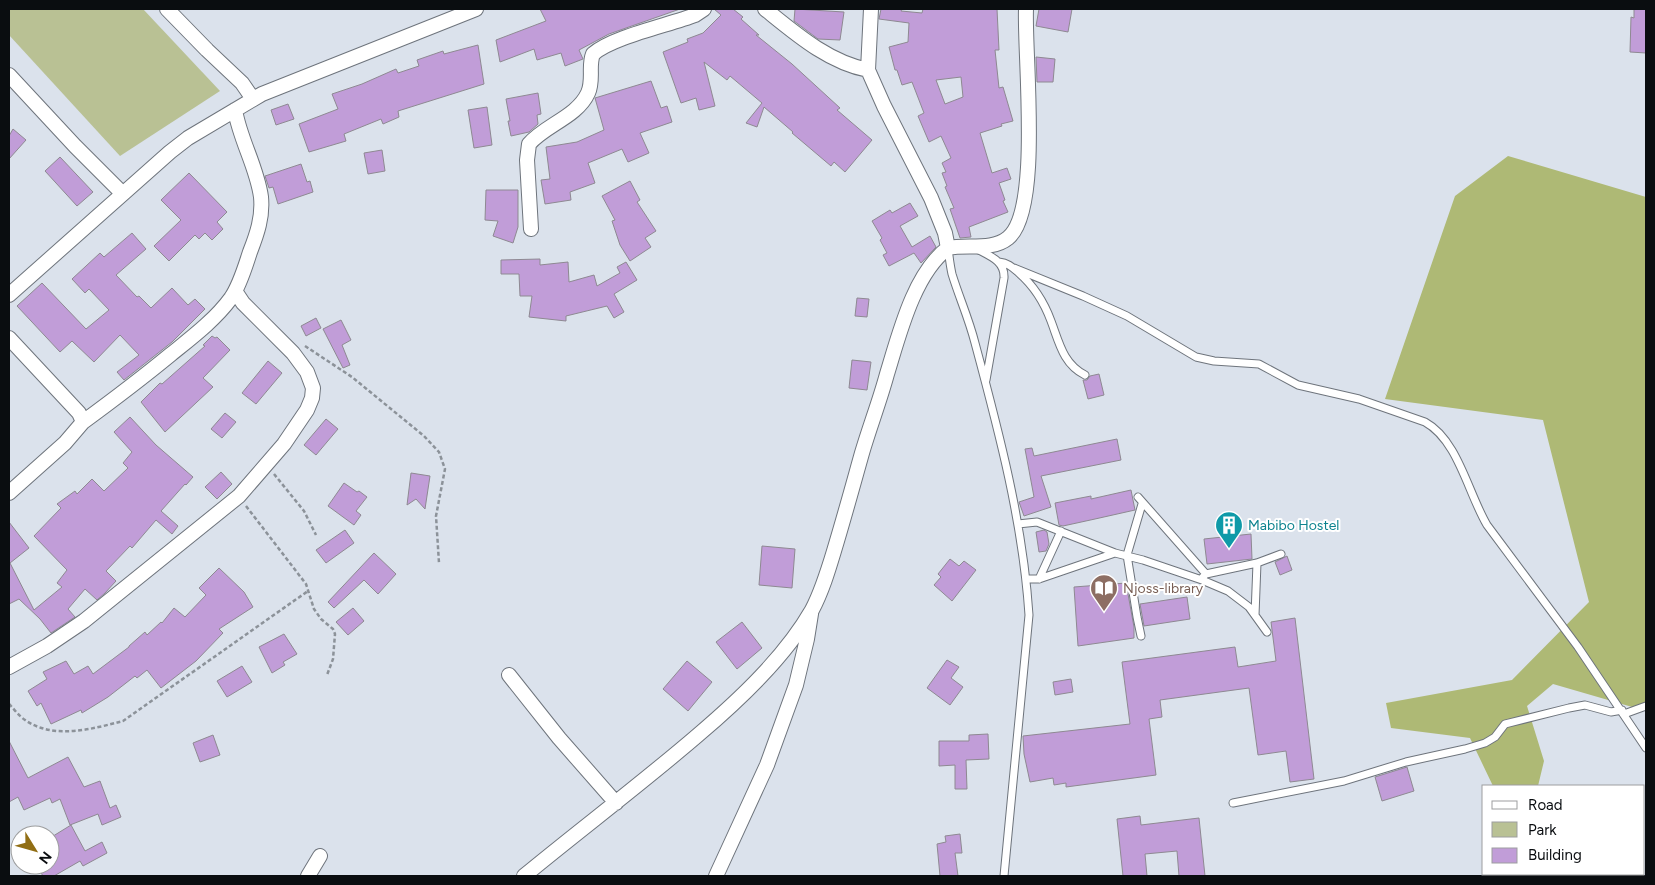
<svg xmlns="http://www.w3.org/2000/svg" width="1655" height="885" font-family="Figtree,sans-serif">
<rect width="100%" height="100%" fill="#dbe2ec"/>
<path fill="#b9c194" d="M9,9H143L220,91L120,156L9,35Z"/>
<path fill="#aeb975" d="M1508,156L1646,197V711L1553,684L1527,706L1544,761L1538,786H1493L1470,738L1391,728L1386,703L1512,680L1589,602L1543,420L1385,399L1455,196Z"/>
<path fill="#c19dd8" stroke="#8e8992" fill-rule="evenodd" d="M540,9H680L609,34L579,50L583,59L565,66L561,53L537,60L534,49L500,62L496,40L546,21Z
M714,9H733L743,17L741,19L759,35H756L792,64L840,108L837,110L872,140L845,172L834,162L831,166L792,133L793,132L764,107L757,127L746,123L762,103L730,76L727,80L704,62L715,106L699,110L696,98L681,103L663,52L688,42L687,39L703,33L721,15Z
M795,9L844,12L840,40L818,39L794,21Z
M881,9H902L901,11L922,13L923,9H997L999,50H995L999,88L1003,87L1013,121L1001,124L1002,126L980,133L992,173L1007,168L1011,179L999,183L1005,200L1003,201L1008,212L969,227L971,237L960,238L950,209L954,208L945,187L947,186L942,173L946,172L942,163L951,158L941,136L929,142L918,116L924,113L912,82L902,85L897,70H895L889,47L908,42L909,23L879,19ZM961,77L963,97L945,104L936,80Z
M1039,9H1072L1068,32L1036,26Z
M1634,9H1646V53L1630,52L1631,17L1634,18Z
M478,45L484,84L398,111L399,117L383,124L381,119L344,134L346,141L309,152L299,124L338,109L332,94L362,84L396,69L398,73L419,66L417,60L443,51L444,54Z
M1036,57L1055,59L1053,82H1037Z
M651,81L661,108L667,106L672,122L640,133L649,153L628,162L622,149L588,163L595,183L570,192L571,200L545,204L541,180L550,179L546,147L577,142L604,130L595,98Z
M538,93L541,114L537,115L538,124L529,132L511,136L508,121H510L506,99Z
M288,104L294,119L276,125L271,110Z
M487,107L492,145L474,148L468,110Z
M13,129L26,140L9,159V136Z
M382,150L385,171L368,174L364,153Z
M60,157L93,192L77,206L45,171Z
M301,164L307,182L310,181L313,192L278,204L273,187L269,188L265,176Z
M189,173L227,212L217,222L223,229L212,240L205,233L199,239L195,235L169,261L154,246L181,220L161,200Z
M630,181L640,200L637,202L656,231L645,238L651,247L630,261L620,245L612,221L615,220L602,196Z
M486,190H518V227L513,243L493,236L498,221L485,220Z
M910,203L918,216L900,226L912,247L930,236L936,247L921,263L914,253L889,266L883,255L887,253L880,240L882,238L872,221L890,210L892,213Z
M132,233L146,249L116,275L137,297L139,296L151,308L172,288L188,305L195,299L205,309L172,342L124,380L117,372L139,355L120,335L94,362L72,341L60,352L17,306L42,283L86,329L109,310L89,289L85,293L72,279L100,253L104,257Z
M540,259V265L568,262L569,282L594,275L597,286L620,273L617,267L626,262L637,280L614,294L624,312L614,318L607,306L566,316V321L529,317L532,296H520L519,274H501V260Z
M857,298L869,299L867,317L855,316Z
M316,318L321,328L306,336L301,326Z
M341,320L351,340L342,345L350,365L343,368L323,329Z
M212,336L215,338L217,337L230,350L203,378L213,387L165,432L141,402L160,383L162,384L205,346L203,345Z
M852,360L871,362L867,390L849,388Z
M268,361L282,373L256,404L242,393Z
M1099,374L1104,395L1088,399L1083,380H1087L1090,376Z
M225,413L236,422L222,438L211,429Z
M130,417L156,445L193,477L186,485L185,484L161,511L178,526L172,534L156,520L132,548L130,546L106,571L116,581L105,593L97,600L85,589L68,609L75,617L51,633L40,619L19,599L9,604V522L29,548L10,563L34,610L62,587L57,583L67,570L34,536L61,508L57,504L75,491L77,494L92,479L104,491L128,468L123,463L132,452L114,432Z
M326,419L338,429L316,455L304,445Z
M1117,439L1121,460L1041,476L1051,507L1024,516L1019,502L1034,497L1025,449L1032,448L1034,456Z
M221,472L232,484L217,499L205,487Z
M411,473L430,476L425,509L416,499L407,505Z
M344,483L357,492L359,491L367,497L356,511L361,515L354,525L328,506Z
M1131,490L1135,510L1095,519L1063,526L1059,525L1055,503L1091,496V499Z
M345,530L354,543L326,563L316,550Z
M1044,530L1047,532L1049,544L1046,551L1039,552L1036,532Z
M1251,534L1252,559L1207,564L1204,539Z
M762,546L795,549L792,588L759,585Z
M374,553L396,574L378,594L364,580L334,608L328,602Z
M1287,556L1292,570L1280,575L1275,562Z
M950,559L959,566L964,561L976,570L952,601L934,585L941,577L938,574Z
M219,568L244,592L253,607L219,629L223,633L196,661L161,688L147,670L137,678L135,676L108,697L82,713L81,710L51,724L41,703L37,706L28,691L47,679L43,672L66,661L74,674L88,666L93,674L129,647V646L145,632L147,635L161,622L162,623L174,608L185,617L206,595L199,588Z
M1126,583L1134,627V638L1078,646L1074,587Z
M1187,597L1190,619L1144,626L1140,604Z
M353,608L364,621L348,635L336,622Z
M1295,618L1314,779L1290,782L1286,751L1258,755L1249,688L1160,700L1162,717L1149,719L1156,775L1066,787V783L1054,785L1053,778L1030,782L1024,754L1023,736L1130,724L1122,662L1235,647L1238,667L1276,661L1271,622Z
M742,622L762,648L737,669L716,642Z
M284,634L297,654L283,662L285,665L272,673L259,647Z
M947,660L959,667L951,678L963,687L950,705L927,688Z
M687,661L712,682L688,711L663,689Z
M242,666L252,682L227,697L217,681Z
M1071,679L1073,692L1055,695L1053,682Z
M988,734L989,759L966,760L967,789H955V765L939,766V741H969V735Z
M213,735L220,755L200,762L193,743Z
M9,741L28,778L68,757L84,787L100,781L110,808L116,805L121,817L102,825L98,814L70,825L60,799L52,803L50,798L24,810L18,797L9,802Z
M1407,767L1414,791L1382,801L1375,777Z
M1140,816L1141,825L1199,818L1205,876H1179L1177,851L1145,854L1147,876H1123L1117,819Z
M71,825L85,851L102,842L107,853L83,866L80,861L54,876H43L36,865H50V838Z
M960,834L962,853H955L958,876H940L937,844L946,842L945,836Z"/>
<g fill="none" stroke-linecap="round" stroke-linejoin="round">
<g stroke="#6e747c" stroke-width="9">
<path id="lane" d="M948,248C949,256 950,265 952,274C959,297 969,319 975,343C999,432 1023,523 1029,615L1004,876
M977,249C990,256 1005,261 1004,278L986,380
M999,262C1008,263 1012,267 1019,273C1034,286 1044,302 1051,321C1059,342 1063,364 1085,375
M1014,268L1083,296L1127,316L1196,357L1214,361L1259,364L1298,385L1359,399L1425,422C1458,440 1468,493 1487,525L1578,647L1646,748
M1138,497L1206,574
M1018,524L1037,522L1115,553L1143,560L1202,580L1228,591L1249,607L1267,632
M1203,577L1206,574L1257,563L1281,554
M1027,579H1039L1115,553
M1039,579L1061,531
M1255,615L1257,563
M1141,636L1137,617L1127,555L1142,504
M1624,714L1646,706
M1233,803L1344,781L1406,762L1465,749L1485,743L1495,737L1505,724L1569,708L1585,705L1611,712L1622,710"/>
</g>
<g stroke="#6e747c" stroke-width="16">
<path id="street" d="M167,9L207,50L242,83L253,99
M765,9C796,34 828,62 868,70
M871,9L868,70L884,106L931,198L945,233L948,248
M9,75L75,146L122,193
M531,229L527,160L529,144C545,125 577,117 588,93C594,80 588,66 593,54C612,37 669,25 695,15L704,9
M9,295L170,152L188,138L262,94L476,9
M9,338L79,413L83,422L65,443L9,493
M83,422C113,400 142,378 170,355C191,338 215,320 231,298C240,285 245,267 250,252C257,234 263,217 261,197C257,167 240,140 235,110
M9,667L47,646L84,621L239,496L284,444L307,410L312,398L313,388L307,372L293,353L243,303L235,291
M509,675L559,738L616,803
M308,876L320,856
M524,876C581,829 641,784 698,735C739,700 785,657 812,610C822,591 828,571 834,551C844,518 853,485 862,453C870,426 880,400 887,374C899,335 914,273 948,248C967,244 992,251 1008,238C1042,211 1024,54 1026,9
M716,876L767,765L796,685L807,639L811,614"/>
</g>
<path stroke="#8c9299" stroke-width="2.5" stroke-dasharray="4 2.5" stroke-linecap="butt" d="M305,346L352,377L424,436L439,452L445,469L436,516L439,563
M274,474L304,511L316,535
M246,506L306,584L314,609L321,619L333,629L335,634L333,659L327,675
M9,704C14,709 19,716 25,720C54,740 92,729 123,721L308,591"/>
<use href="#lane" stroke="#fff" stroke-width="7"/>
<use href="#street" stroke="#fff" stroke-width="14"/>
</g>
<defs>
<g id="building-pin" transform="scale(1.4375)"><path d="M0 17L-7.5 6A9.5 9.5 0 1 1 7.5 6Z" fill="#0f9aa8" stroke="#fff"/><path d="M-4-6H4V6H1V3H-1V6H-4ZM-2.5-4.3h1.7v1.8h-1.7ZM.8-4.3h1.7v1.8H.8ZM-2.5-1h1.7V.8h-1.7ZM.8-1h1.7V.8H.8Z" fill="#fff"/></g>
<g id="library-pin" transform="scale(1.4375)"><path d="M0 17L-7.5 6A9.5 9.5 0 1 1 7.5 6Z" fill="#8d6e63" stroke="#fff"/><path d="M-6-4Q-3-5.5-.7-3.5V5Q-3 3-6 4ZM6-4Q3-5.5 .7-3.5V5Q3 3 6 4Z" fill="#fff"/></g>
</defs>
<g fill-rule="evenodd">
<use href="#building-pin" x="1229" y="525"/>
<use href="#library-pin" x="1104" y="588"/>
</g>
<g text-anchor="middle" stroke-width="4" stroke-linejoin="round" paint-order="stroke">
<g font-size="14" fill="#0d838f" stroke="#fff" text-anchor="start">
<text x="1248" y="530">Mabibo Hostel</text>
</g>
<g font-size="14" fill="#785e54" stroke="#fff" text-anchor="start">
<text x="1123" y="593">Njoss-library</text>
</g>
</g>
<rect width="1655" height="885" fill="none" stroke="#0a0d10" stroke-width="20"/>
<rect x="1482" y="785" width="162" height="90" fill="#ffffff" stroke="#9d9e9f"/>
<rect x="1492" y="801" width="25" height="8" fill="#ffffff" stroke="#9d9e9f"/>
<text x="1528" y="810" font-size="15" fill="#0a0d10">Road</text>
<rect x="1492" y="822" width="25" height="15" fill="#b9c194" stroke="#9d9e9f"/>
<text x="1528" y="835" font-size="15" fill="#0a0d10">Park</text>
<rect x="1492" y="848" width="25" height="15" fill="#c19dd8" stroke="#9d9e9f"/>
<text x="1528" y="860" font-size="15" fill="#0a0d10">Building</text>
<g transform="translate(35 850) rotate(127)"><circle r="24" fill="#ffffff" stroke="#9d9e9f"/>
<path d="M0-4L9 19L0 12L-9 19Z" fill="#916e14"/>
<text y="-8" font-size="14" font-weight="bold" text-anchor="middle" fill="#0a0d10">N</text>
</g>
</svg>
